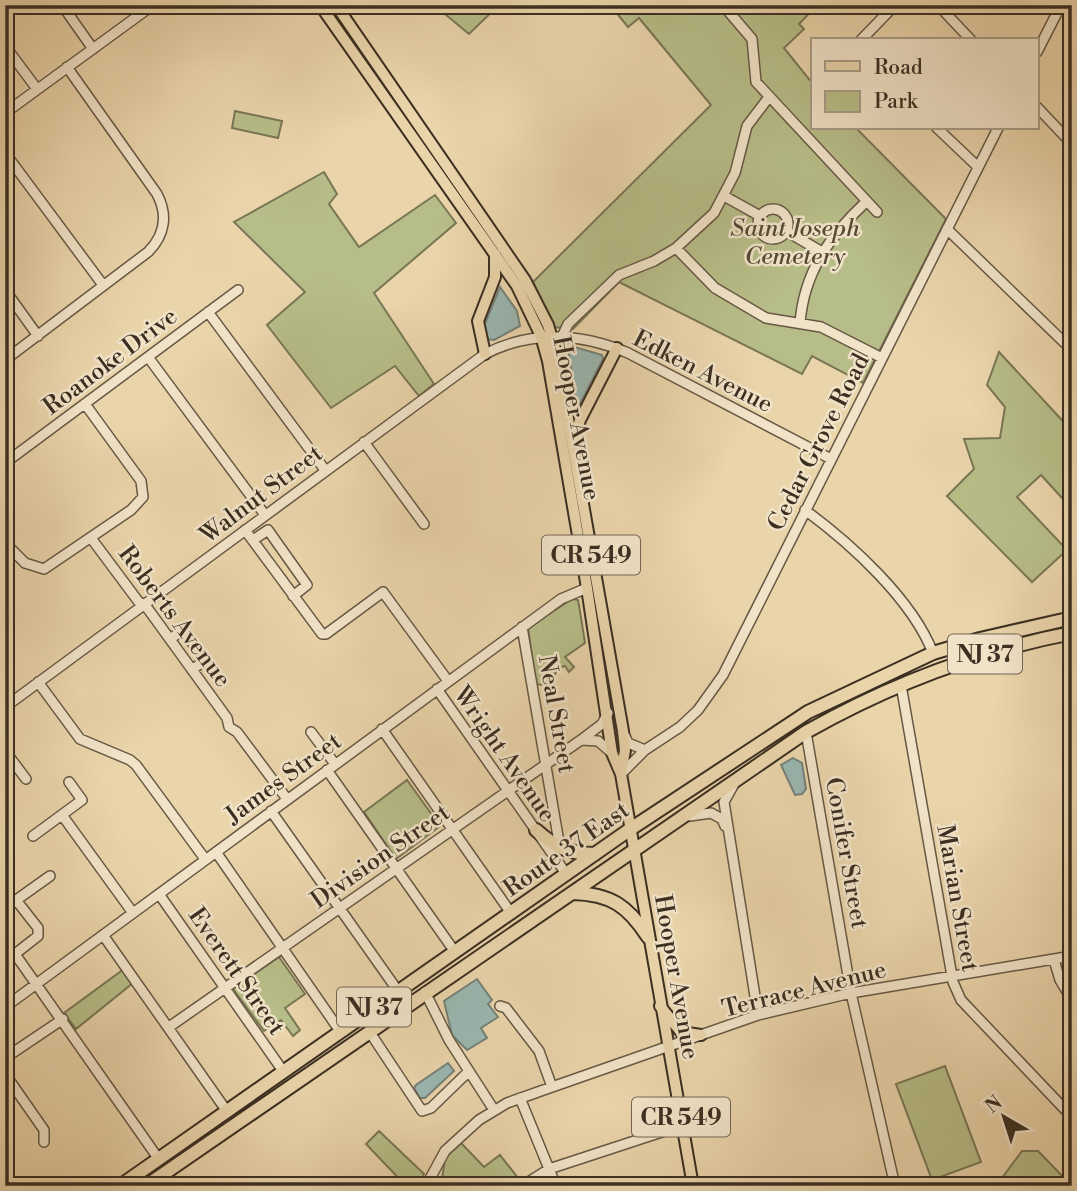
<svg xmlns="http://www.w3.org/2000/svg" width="1077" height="1191" font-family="'Libre Bodoni',serif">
<rect width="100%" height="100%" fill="#ead4aa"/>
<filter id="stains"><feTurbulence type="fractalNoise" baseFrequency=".00286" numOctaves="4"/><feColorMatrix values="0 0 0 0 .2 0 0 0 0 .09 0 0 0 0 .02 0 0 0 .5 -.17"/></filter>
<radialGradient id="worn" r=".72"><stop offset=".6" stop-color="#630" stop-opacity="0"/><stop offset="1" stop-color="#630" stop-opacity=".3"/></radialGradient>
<path fill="#b7bd88" stroke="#797655" stroke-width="2" d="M434,5H499L469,34Z
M610,5H828L822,11L816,6L799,24L804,29L784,48L813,84V128H856L946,219L863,383L812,356L802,374L619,282L573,329L554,327L533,282L711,105L639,18L628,27Z
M235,111L282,121L278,138L232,128Z
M324,172L337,194L329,204L359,247L435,195L456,223L374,293L434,384L419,396L395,366L331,408L267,325L305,292L234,222Z
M999,352L1072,431V509L1041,475L1017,497L1067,550L1032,582L947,496L974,469L964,439L1000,438L1005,407L987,385Z
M572,599L578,600L579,605L585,643L565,657L574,667L569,672L565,666L558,668L554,676L546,677L545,684L536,685L528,628Z
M407,780L440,826L396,859L364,812Z
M279,957L305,994L285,1008L300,1030L293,1036L281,1020L264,1031L233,989Z
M124,969L133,983L76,1029L64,1013Z
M945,1066L981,1162L932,1180L896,1084Z
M379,1131L424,1174L417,1186H406L366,1144Z
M461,1143L484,1167L500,1155L518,1178L510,1186H496L483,1179L474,1186H446L442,1180L445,1158Z
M1022,1151H1038L1072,1186H996Z"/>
<path fill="#9ab7b1" stroke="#748178" stroke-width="2" d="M500,287L517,311L520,326L494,340L485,339L484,326Z
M571,346L602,355L603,359L580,404L576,402L568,348Z
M793,758L802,763L806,789L802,794L795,795L781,765Z
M477,979L492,1000L488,1004L498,1017L481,1028L487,1038L467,1050L452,1035L444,1001Z
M448,1063L454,1071L425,1098H420L414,1088L416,1085Z"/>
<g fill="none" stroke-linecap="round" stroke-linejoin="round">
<g stroke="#675844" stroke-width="12">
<path id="minor" d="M62,5L93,49
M723,5L752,39L756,82L877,212
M938,5L971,40
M861,40L895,5
M5,46L37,89
M1037,52L1061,5
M1037,107L1072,144
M5,113L153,5
M937,128L978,167
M5,153L103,285
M724,196L760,216
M758 224a15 15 0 1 1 30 0a15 15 0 1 1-30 0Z
M947,229L1072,350
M786,231L822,252
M676,248L715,288L766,318L821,327L882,358
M5,290L38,336
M208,312L325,470
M800,323C804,272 830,235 867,201
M562,337L568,324L619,275L654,261L676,248L714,213L735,173L747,126L769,97
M148,357L265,515
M5,360L148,252C165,235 168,215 157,194L67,67
M364,442L424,524
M5,463L238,290
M805,510C851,544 912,599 933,653
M245,530L322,634H326L383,592L448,681
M91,538L138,601L148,609L227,718L229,727L237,732L287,799
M253,540L268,530L307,585L293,596
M5,543L25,563L44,569L131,510L143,497L141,481L85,404
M522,627L560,848
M170,639L183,630L205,660L192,670
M38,682L80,739L130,760L136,765L205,859
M901,685L953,982L961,1000L1072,1117
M437,689L567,875
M5,707L485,354C531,330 581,333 628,353L831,459
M382,729L511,913
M311,732L335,764
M806,732L851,993L895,1186
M625,736L628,743L645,750
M581,740L598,741L612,753
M5,751L26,779
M327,770L455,952
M621,774L645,750L680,727L698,710L723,675L998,128
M734,784L724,802L758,1015
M271,811L398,991
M62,815L133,913
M690,816L711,813L722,819L725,826
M33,836L82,800L69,782
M216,852L340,1031
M159,894L283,1071
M16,900L38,928V936L15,954L158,1158
M5,908L50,876
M103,935L226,1110
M1054,960L1060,980L1072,1000
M425,992L449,1040L494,1110
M500,1006L506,1008L539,1051L552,1087
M5,1007L561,599L587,588
M169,1027L581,740L602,724L608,713
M369,1031L422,1111L431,1108L469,1071
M5,1058L63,1019
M5,1074L44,1130V1142
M520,1098L556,1186
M426,1186L445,1151L479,1120L507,1103L552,1087L758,1015L851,993L1072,956
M522,1186L549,1169L674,1128L684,1131"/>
</g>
<g stroke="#3b2f22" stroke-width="14">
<path id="major" d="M320,5L517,286L541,336L548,361L587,588L612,753L621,774L693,1186
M336,5L525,280L548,325L557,356L623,731L625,750L621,774
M485,354L478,321L495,277V254
M574,441L580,420L617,348
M660,1006L681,1032L701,1035"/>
</g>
<g stroke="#3b2f22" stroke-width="16">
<path id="highway" d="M536,830C555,847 569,854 595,854
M573,893C611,894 628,906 648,937
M120,1186L629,830L808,712L933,653L980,639L1072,618
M146,1186L806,732C889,685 978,651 1072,633"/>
</g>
<use href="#minor" stroke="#f1e3c8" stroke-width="9"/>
<use href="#major" stroke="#ead4aa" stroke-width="10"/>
<use href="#highway" stroke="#ead4aa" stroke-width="12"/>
</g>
<g text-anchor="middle" stroke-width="5" stroke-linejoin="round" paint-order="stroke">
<g fill="#f1e3c8" stroke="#726554" stroke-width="2">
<rect x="542" y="535.5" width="98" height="39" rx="5"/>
<rect x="948" y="634.5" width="74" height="39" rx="5"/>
<rect x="337" y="987.5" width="74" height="39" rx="5"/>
<rect x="632" y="1097.5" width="98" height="39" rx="5"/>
</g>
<g font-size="23" font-weight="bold" fill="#3b2f22">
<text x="591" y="563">CR 549</text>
<text x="985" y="662">NJ 37</text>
<text x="374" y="1015">NJ 37</text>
<text x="681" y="1125">CR 549</text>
</g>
<g font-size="24" font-style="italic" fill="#544b36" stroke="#f1e3c8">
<text x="795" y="236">Saint Joseph<tspan x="795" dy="28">Cemetery</tspan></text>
</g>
<g font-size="24" fill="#3b2f22" stroke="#f1e3c8">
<text transform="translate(110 361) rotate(-37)" y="8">Roanoke Drive</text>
<text transform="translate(703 371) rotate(27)" y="8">Edken Avenue</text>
<text transform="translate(577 418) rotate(79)" y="8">Hooper Avenue</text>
<text transform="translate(818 442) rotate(-63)" y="8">Cedar Grove Road</text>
<text transform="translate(261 494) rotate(-37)" y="8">Walnut Street</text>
<text transform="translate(175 616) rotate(53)" y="8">Roberts Avenue</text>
<text transform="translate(557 714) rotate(80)" y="8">Neal Street</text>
<text transform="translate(505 754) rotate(55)" y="8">Wright Avenue</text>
<text transform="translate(283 778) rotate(-36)" y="8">James Street</text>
<text transform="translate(566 849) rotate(-35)" y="8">Route 37 East</text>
<text transform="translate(847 853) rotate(80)" y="8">Conifer Street</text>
<text transform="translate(380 856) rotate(-35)" y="8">Division Street</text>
<text transform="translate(958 898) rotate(80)" y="8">Marian Street</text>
<text transform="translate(237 971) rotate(55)" y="8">Everett Street</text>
<text transform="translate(677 977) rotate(80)" y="8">Hooper Avenue</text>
<text transform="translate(804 989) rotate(-14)" y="8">Terrace Avenue</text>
</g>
</g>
<rect width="1077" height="1191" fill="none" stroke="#ead4aa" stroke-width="28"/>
<rect x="7" y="7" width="1063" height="1177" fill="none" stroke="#3b2f22" stroke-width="3.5"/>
<rect x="14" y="14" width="1049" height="1163" fill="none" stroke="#3b2f22" stroke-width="2"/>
<rect x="811" y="38" width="228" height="91" fill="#f1e3c8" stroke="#a89b86" stroke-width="2"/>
<rect x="825" y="61" width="35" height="10" fill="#ead4aa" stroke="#a89b86" stroke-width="2"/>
<text x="874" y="74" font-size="21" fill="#3b2f22">Road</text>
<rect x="825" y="91" width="35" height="21" fill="#b7bd88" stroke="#a89b86" stroke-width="2"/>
<text x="874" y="108" font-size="21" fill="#3b2f22">Park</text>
<g transform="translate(1004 1117) rotate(321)" stroke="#f1e3c8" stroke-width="5" paint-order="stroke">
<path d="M0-5L12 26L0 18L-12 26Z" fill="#3b2f22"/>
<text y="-10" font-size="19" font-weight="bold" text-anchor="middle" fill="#3b2f22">N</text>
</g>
<rect width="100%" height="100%" filter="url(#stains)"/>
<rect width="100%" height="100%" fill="url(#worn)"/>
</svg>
